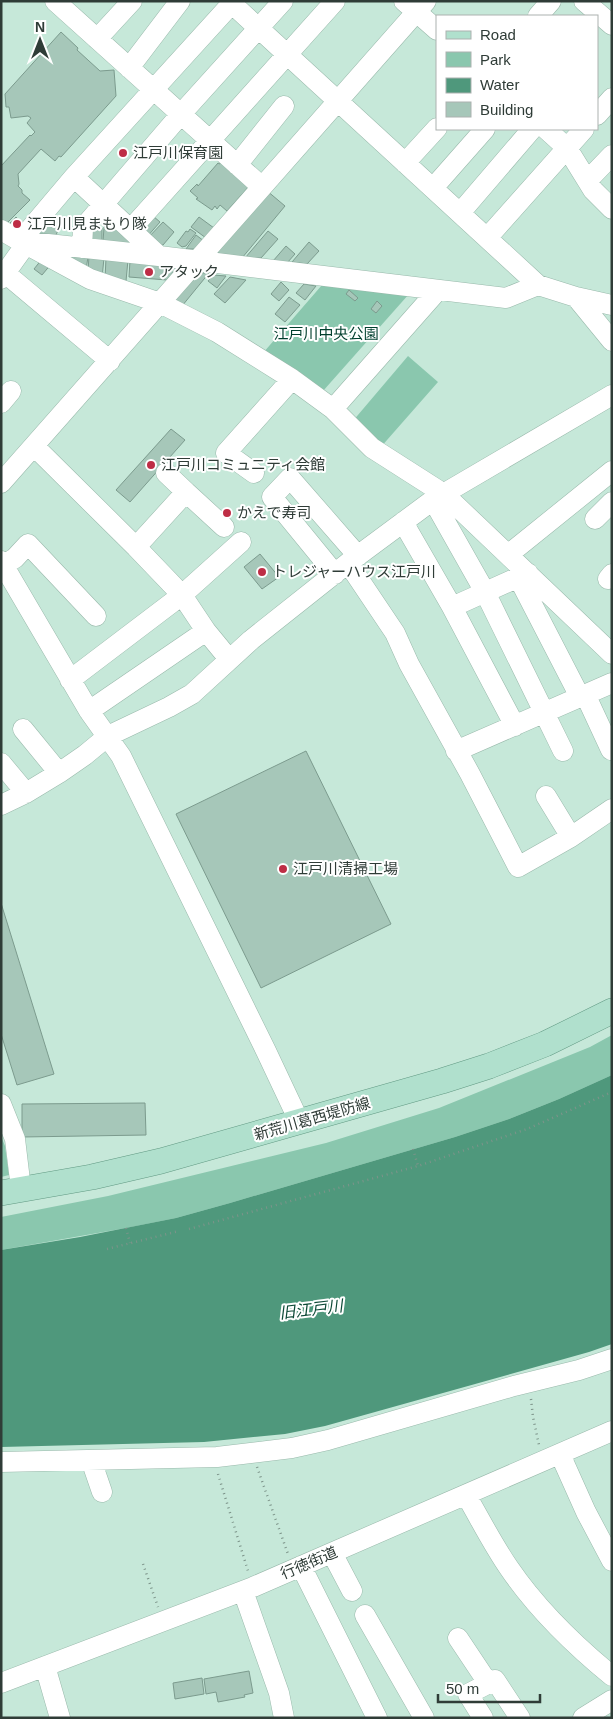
<svg xmlns="http://www.w3.org/2000/svg" width="613" height="1719" font-family="Arial,'Noto Sans JP',sans-serif">
<rect width="100%" height="100%" fill="#c6e8d9"/>
<path fill="#8ac7ae" d="M322,285L409,294L323,391L263,353Z
M408,356L438,382L380,448L352,422Z
M612,1035V1075L559,1099L509,1119L455,1137L230,1203L176,1218L126,1228L1,1250V1217L108,1196L326,1143L439,1108L590,1047Z
M1,1136L5,1146L9,1175L1,1177Z"/>
<path fill="#4f987c" d="M612,1075V1344L589,1352L325,1426L285,1434L204,1442L1,1447V1250L80,1237L176,1218L230,1203L455,1137L509,1119L559,1099Z"/>
<path fill="#a6c7b9" stroke="#7c9b8e" d="M61,32L78,48L77,50L100,71L114,70L116,96L61,157L59,156L55,161L41,149L18,174L19,184L18,186L22,190V193L30,200L6,224L1,219V166L30,135L31,136L35,132L27,123L31,118L28,116L11,118L9,107H6L5,94Z
M223,160L252,183L227,211L220,205L217,209L215,206L212,210L196,199L198,198L190,191L197,184L198,186L218,163L220,164Z
M266,190L285,206L242,258L213,252Z
M153,216L160,222L146,238L136,229Z
M16,217L25,226L21,230L8,225Z
M199,217L214,228L206,238L191,227Z
M47,218L57,226L61,224L55,237L31,236Z
M115,221L131,243L103,242L104,227Z
M94,222L102,228V241H88Z
M163,222L174,232L163,245L155,246L147,239Z
M190,229L196,233L186,246L182,247L177,243L186,231L188,232Z
M268,231L278,239L261,258H245Z
M196,235L204,241L198,249H186Z
M309,242L319,251L307,264L292,262Z
M286,246L295,254L287,263L273,261Z
M47,252L88,257L86,270Z
M89,256L104,258L102,278L88,271Z
M106,258L128,260L126,281L105,279Z
M42,259L52,263L42,275L34,269Z
M130,260L179,265L167,280L129,277Z
M195,273H209L182,306L171,301Z
M213,275L226,276L217,288L208,281Z
M230,277L246,280L225,303L214,294Z
M281,282L289,290L279,301L271,294Z
M304,284L316,286L305,300L296,293Z
M349,290L358,298L355,301L346,294Z
M289,297L300,305L285,322L275,314Z
M377,301L382,306L376,313L371,309Z
M171,429L185,440L130,502L116,490Z
M260,554L279,577L262,589L244,567Z
M306,751L391,924L261,988L176,814Z
M1,903L54,1074L17,1085L1,1034Z
M145,1103L146,1135L22,1137V1104Z
M249,1671L253,1693L244,1695L245,1697L218,1702L216,1692L206,1694L204,1679Z
M202,1678L204,1694L175,1699L173,1683Z"/>
<g fill="none" stroke-linecap="round" stroke-linejoin="round">
<g stroke="#99b9ab" stroke-width="21">
<path id="minor" d="M55,1L262,187
M229,1L538,285
M234,1L74,177L20,241L90,279L160,303L217,332L292,379L333,409L372,448L444,494L612,654
M404,1L437,30
M584,1L612,25
M538,16L551,1
M97,39L132,1
M129,68L180,1
M597,115L612,98
M546,129L567,148L593,190L612,209
M405,163L437,128
M237,165L284,106
M74,177L159,256
M588,180L612,155
M433,188L485,129
M460,213L532,129
M131,229L335,1
M1,230L20,241L159,256L506,298L538,285L576,297L612,305
M487,238L584,129
M82,248L83,228L181,114L283,1
M5,273L110,361
M1,279L26,244
M576,297L612,341
M1,403L11,391
M333,409L438,290
M34,446L136,547L182,595L206,631L229,659
M254,473L226,453L292,379
M1,483L426,1
M186,492L224,527
M433,500L485,592L563,751
M595,519L612,502
M403,522L452,607L515,726
M136,547L186,492L166,473
M509,554L612,471
M1,561L89,711L121,756L266,1051L299,1121
M348,563L395,633L409,664L470,774L518,867L571,837L612,809
M4,565L15,558L28,544L96,616
M335,574L272,497L290,478L358,556
M518,577L580,697
M608,579L612,574
M452,607L528,573
M70,680L182,595L241,542
M585,694L611,750
M89,711L206,631
M23,729L59,773
M456,751L612,683
M1,763L26,793
M546,796L571,837
M1,805L26,793L59,773L85,755L108,736L169,707L192,694L251,640L348,563L433,500L612,395
M1,1104L15,1139L21,1189
M560,1454L586,1512L612,1561
M91,1460L102,1492
M1,1462L217,1457L292,1448L328,1440L514,1386L579,1370L612,1359
M466,1495C480,1519 493,1545 509,1568C537,1609 573,1644 612,1676
M332,1553L352,1591
M301,1566L377,1718
M243,1591L279,1693L284,1718
M365,1615L424,1718
M458,1638L488,1683
M45,1666L60,1718
M1,1683L253,1587L612,1431
M483,1718L468,1694L495,1680L520,1718
M583,1718L612,1700"/>
</g>
<g stroke="#619983" stroke-width="26">
<path id="major" d="M1,1193L92,1177L161,1161L442,1081L489,1066L545,1044L612,1011"/>
</g>
<path stroke="#7d948a" stroke-width="2.5" stroke-dasharray="1 4" stroke-linecap="butt" d="M413,1149L418,1166
M126,1228L130,1243
M189,1229L418,1166L527,1129L612,1092
M107,1249L179,1231
M531,1399L533,1417L539,1445
M257,1467L288,1554
M218,1474L248,1571
M143,1564L158,1607"/>
<use href="#minor" stroke="#fff" stroke-width="20"/>
<use href="#major" stroke="#b0e0cd" stroke-width="25"/>
</g>
<g fill="#be2d45" stroke="#fff" stroke-width="2">
<circle cx="123" cy="153" r="5"/>
<circle cx="17" cy="224" r="5"/>
<circle cx="149" cy="272" r="5"/>
<circle cx="151" cy="465" r="5"/>
<circle cx="227" cy="513" r="5"/>
<circle cx="262" cy="572" r="5"/>
<circle cx="283" cy="869" r="5"/>
</g>
<g text-anchor="middle" stroke-width="4" stroke-linejoin="round" paint-order="stroke">
<g font-size="15" fill="#2f3c37" stroke="#fff" text-anchor="start">
<text x="133" y="158">江戸川保育園</text>
<text x="27" y="229">江戸川見まもり隊</text>
<text x="159" y="277">アタック</text>
<text x="161" y="470">江戸川コミュニティ会館</text>
<text x="237" y="518">かえで寿司</text>
<text x="272" y="577">トレジャーハウス江戸川</text>
<text x="293" y="874">江戸川清掃工場</text>
</g>
<g font-size="15" fill="#003f2d" stroke="#fff">
<text x="326" y="339">江戸川中央公園</text>
</g>
<g font-size="15" fill="#2f3c37" stroke="#fff">
<text transform="translate(312 1119) rotate(-16)" y="5">新荒川葛西堤防線</text>
<text transform="translate(309 1563) rotate(-23)" y="5">行徳街道</text>
</g>
<g font-size="16" font-style="italic" fill="#0d4a37" stroke="#fff">
<text transform="translate(311 1309) rotate(-7)" y="6">旧江戸川</text>
</g>
</g>
<rect width="613" height="1719" fill="none" stroke="#2f3c37" stroke-width="5"/>
<rect x="436" y="15" width="162" height="115" fill="#ffffff" stroke="#acb1af"/>
<rect x="446" y="31" width="25" height="8" fill="#b0e0cd" stroke="#acb1af"/>
<text x="480" y="40" font-size="15" fill="#2f3c37">Road</text>
<rect x="446" y="52" width="25" height="15" fill="#8ac7ae" stroke="#acb1af"/>
<text x="480" y="65" font-size="15" fill="#2f3c37">Park</text>
<rect x="446" y="78" width="25" height="15" fill="#4f987c" stroke="#acb1af"/>
<text x="480" y="90" font-size="15" fill="#2f3c37">Water</text>
<rect x="446" y="102" width="25" height="15" fill="#a6c7b9" stroke="#acb1af"/>
<text x="480" y="115" font-size="15" fill="#2f3c37">Building</text>
<g transform="translate(40 40)" stroke="#ffffff" stroke-width="4" paint-order="stroke">
<path d="M0-4L9 19L0 12L-9 19Z" fill="#2f3c37"/>
<text y="-8" font-size="14" font-weight="bold" text-anchor="middle" fill="#2f3c37">N</text>
</g>
<path d="M438 1694v8h102v-8" fill="none" stroke="#2f3c37" stroke-width="2.5"/>
<text x="446" y="1694" font-size="15" fill="#2f3c37" stroke="#ffffff" stroke-width="4" paint-order="stroke">50 m</text>
</svg>
